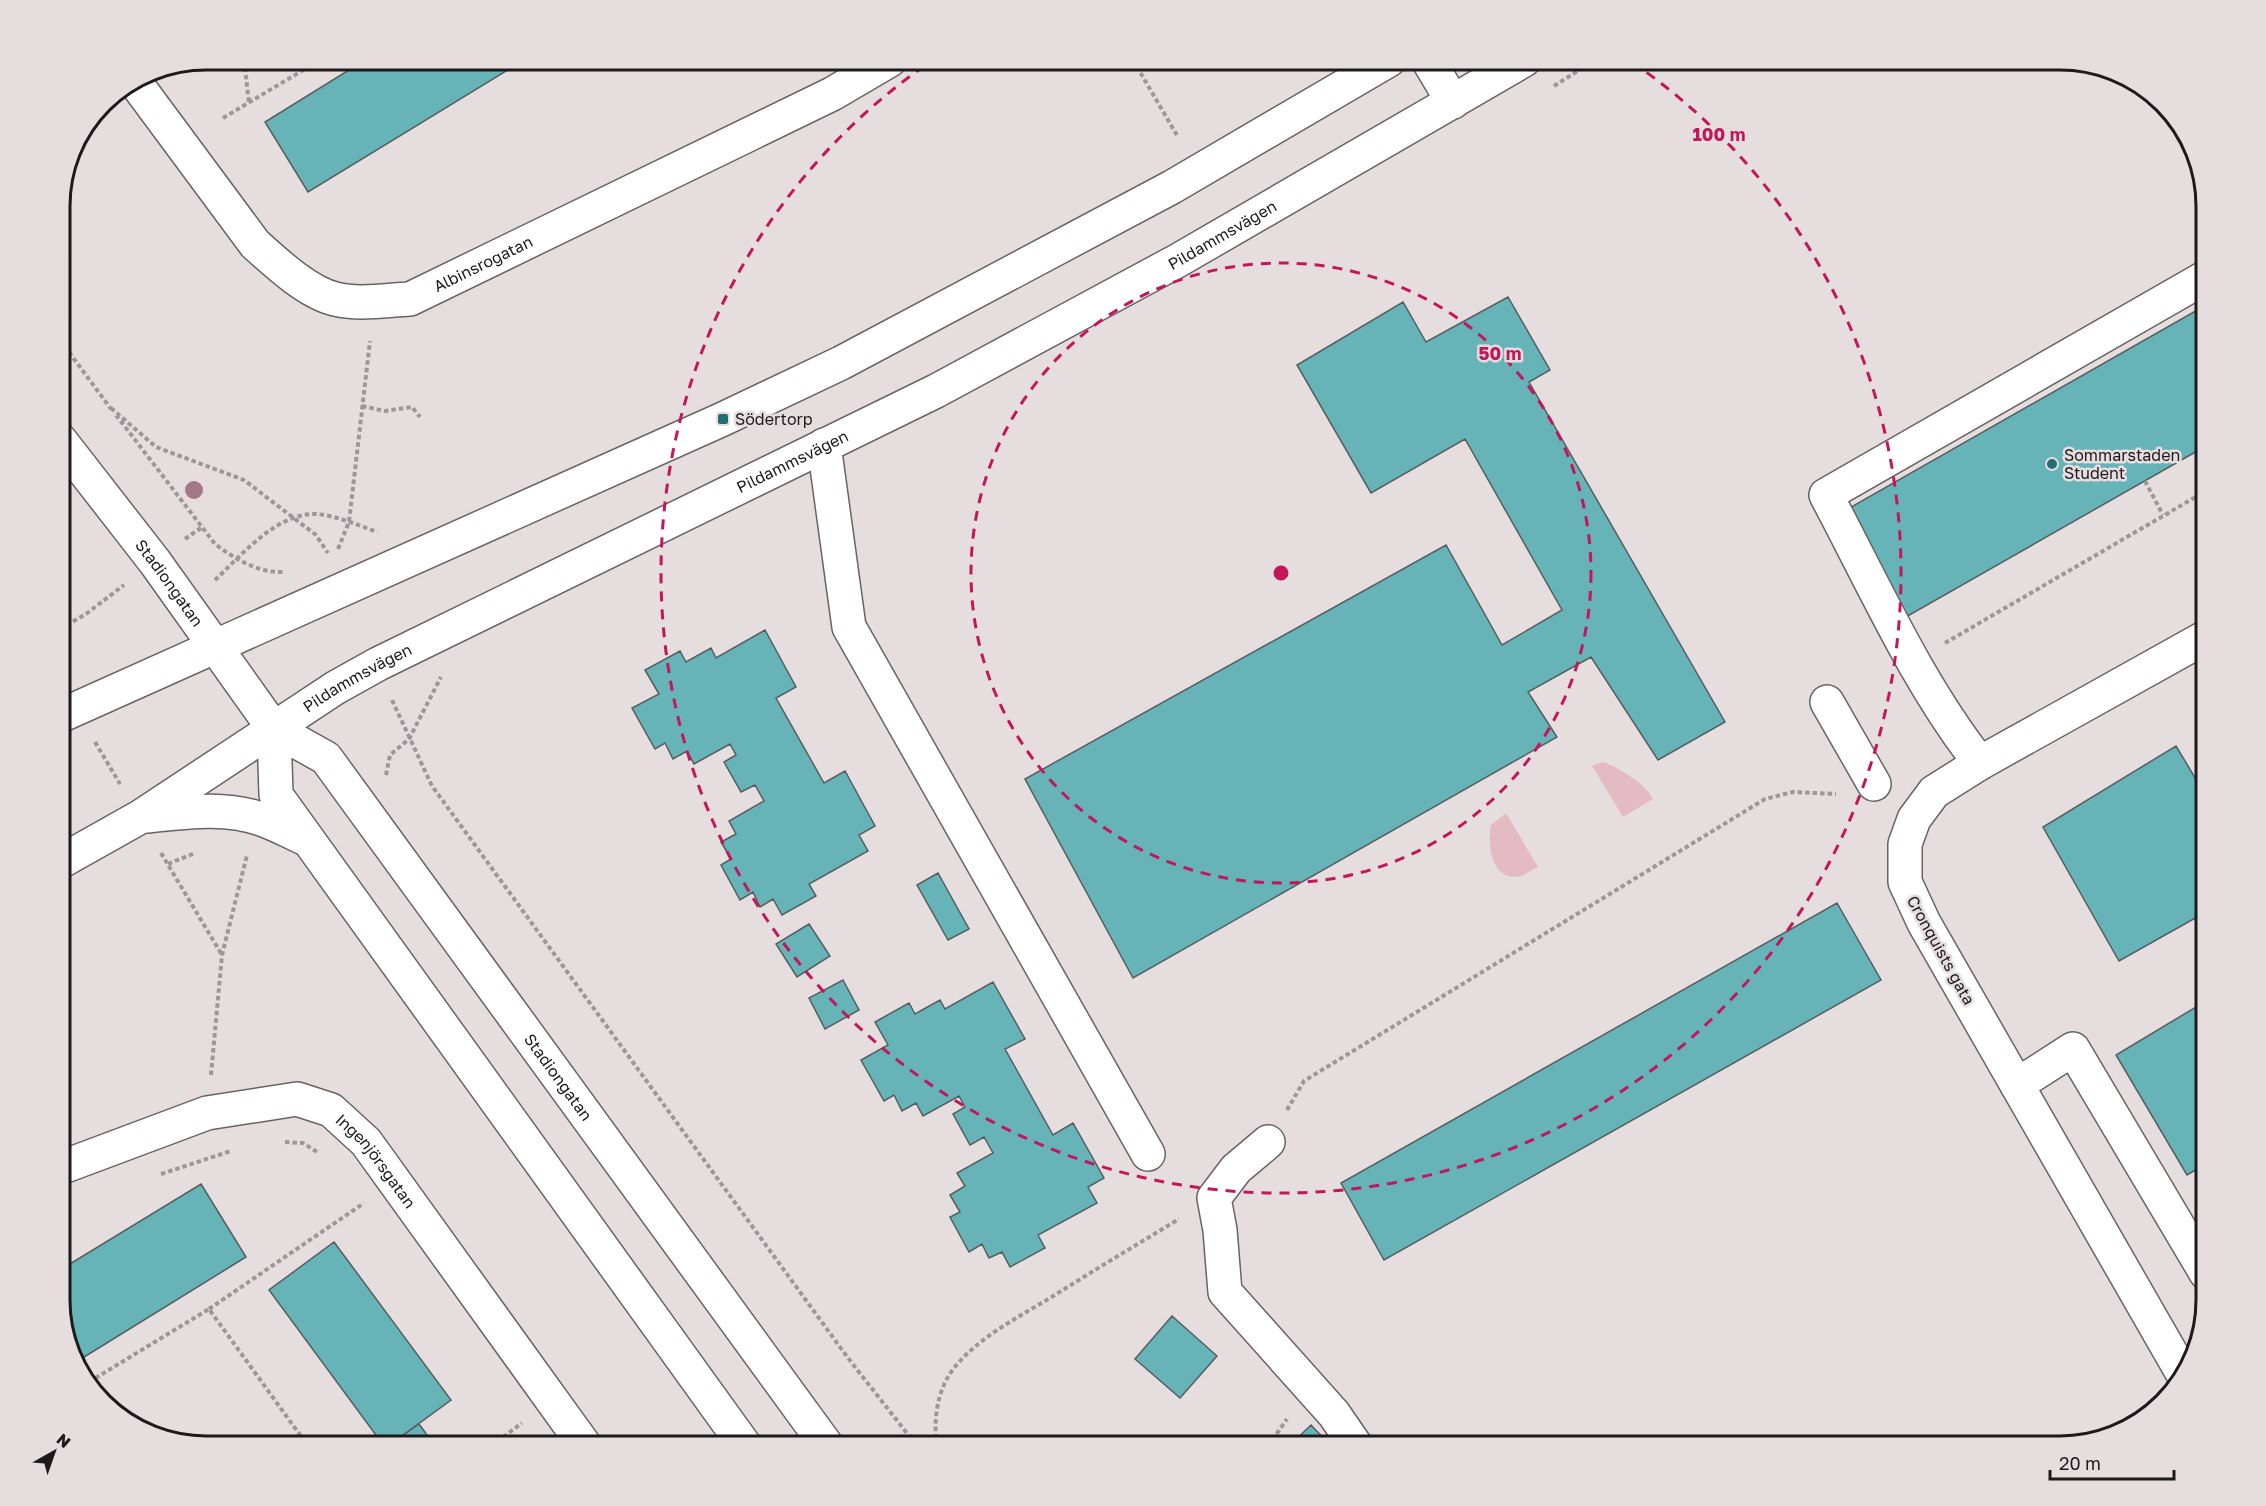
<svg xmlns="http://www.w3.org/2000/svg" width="2266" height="1506" font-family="'Golos Text',sans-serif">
<rect width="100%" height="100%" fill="#e6dddf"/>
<path fill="#e4bac4" d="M1603,762C1618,767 1646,784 1653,799L1623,817L1592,766Z
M1506,813L1538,867C1533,869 1527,874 1521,876C1491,883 1487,844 1491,825Z"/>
<path fill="#66b3b8" stroke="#555e5e" stroke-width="1.5" d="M365,60H524L308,192L265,122Z
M1508,297L1550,370L1529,382L1725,722L1658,760L1591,657L1528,692L1557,737L1133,978L1025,779L1446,545L1502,645L1562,610L1465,439L1371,493L1297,365L1403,302L1426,342Z
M2206,305V446L1906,617L1846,510Z
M765,630L796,687L776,698L824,783L845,771L875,826L859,835L868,851L809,884L816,896L782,915L773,899L760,907L753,892L740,900L721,865L731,859L721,842L736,834L729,821L764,801L755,785L741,792L724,762L736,755L730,744L694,764L687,751L673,759L665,743L655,749L632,708L659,694L645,670L680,651L686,662L711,648L716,658Z
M2176,746L2206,796V912L2119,961L2043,827Z
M938,873L969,929L948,940L917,885Z
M1837,903L1881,980L1384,1260L1341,1183Z
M809,924L830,956L797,977L776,944Z
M843,980L859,1010L825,1029L809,998Z
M993,982L1025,1039L1005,1049L1053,1135L1073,1123L1104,1178L1088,1187L1097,1203L1038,1235L1045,1248L1010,1267L1002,1252L989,1258L982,1244L969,1252L950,1217L960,1212L950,1195L965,1186L957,1173L993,1153L984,1137L970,1145L953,1114L965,1107L959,1096L923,1116L916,1103L902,1111L894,1095L884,1101L861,1060L888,1045L875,1022L909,1003L915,1014L940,1000L945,1009Z
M2206,1001V1164L2187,1175L2116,1055Z
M201,1184L246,1257L76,1362L60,1308V1270Z
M334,1242L451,1400L388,1446H384L269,1290Z
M1172,1316L1217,1356L1180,1398L1135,1359Z
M419,1424L435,1446H388Z
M1311,1425L1331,1446H1289Z"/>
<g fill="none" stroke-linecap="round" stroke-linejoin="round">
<g stroke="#6a6364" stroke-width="36">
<g id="minor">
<path d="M1428,60L1453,102"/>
<path id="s1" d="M135,82L255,244C276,263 307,292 335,299C358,305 387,300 410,299L832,94L890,60"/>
<path d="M824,445L849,627L1148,1154"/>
<path d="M1827,702L1874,784"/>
<path d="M1980,763C1917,683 1874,585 1826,495L2206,277"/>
<path d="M2017,1085L2073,1049L2206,1273"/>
<path d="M1268,1142L1236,1169L1214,1198L1220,1230L1225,1292L1334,1414L1356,1446"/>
<path id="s2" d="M60,1168L207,1113L297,1099L331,1110L366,1142L585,1446"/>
<path d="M2183,1374L1924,923L1905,882V844L1914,819L1934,792L1980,763L2206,637"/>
</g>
</g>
<g stroke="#6a6364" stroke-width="36">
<g id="major">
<path id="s3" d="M60,440L155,562L274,729L326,758L827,1446"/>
<path d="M60,716L723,419L841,363L1172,187L1389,60"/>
<path d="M274,729L276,795L745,1446"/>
<path d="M147,816C186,812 226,806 264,820C278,825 292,833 306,839"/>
<path id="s4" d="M60,862L140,817L335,688L378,664L936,391L1177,261L1524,60"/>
</g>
</g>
<path stroke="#9e9799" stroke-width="4" stroke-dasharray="4.5 3" stroke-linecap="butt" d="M244,60L249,103
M1133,60L1178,137
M1571,60L1578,71
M1554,86L1595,60
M223,118L320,60
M60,340L111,409
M362,406L385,411L412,407L420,417
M111,408L156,447L244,480L316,535L328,553
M116,415L215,544C235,559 258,573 284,572
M2145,481L2163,515
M185,539L201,528
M338,549L349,522L370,341
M215,580C242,555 275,514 315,514C335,515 358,525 377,532
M60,629L86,614L124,585
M1945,643L2206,491
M392,700L432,786L848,1358L917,1446
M95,742L120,784
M386,775L390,755L409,739L441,677
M161,853L222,955
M168,864L195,853
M211,1075L222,955L247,855
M1287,1110L1304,1081L1765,799L1793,792L1836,794
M285,1142L303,1143L317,1152
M161,1174L231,1151
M209,1309L364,1203
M89,1382L209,1309L308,1446
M491,1446L522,1423
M937,1446C933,1420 937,1390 954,1368C979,1337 1017,1318 1050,1298C1093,1271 1136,1245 1179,1219
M1268,1446L1287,1419"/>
<use href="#minor" stroke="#fff" stroke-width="33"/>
<use href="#major" stroke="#fff" stroke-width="33"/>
</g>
<circle fill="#a57888" cx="194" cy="490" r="9"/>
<g fill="none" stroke="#c2185b" stroke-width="3" stroke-dasharray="10 8">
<circle cx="1281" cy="573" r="310"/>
<path d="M1632 62A620 620 0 1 1 930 62"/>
</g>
<g fill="#226e72" stroke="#e6dddf" stroke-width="2">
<rect x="717" y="413" width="12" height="12" rx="3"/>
<circle cx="2052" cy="464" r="6"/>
</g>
<g text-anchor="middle" stroke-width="5" stroke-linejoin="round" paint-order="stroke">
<g font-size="16" fill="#1d1a1b" stroke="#e6dddf">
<text dy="6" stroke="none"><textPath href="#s4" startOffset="1322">Pildammsvägen</textPath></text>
<text dy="6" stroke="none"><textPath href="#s1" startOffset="456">Albinsrogatan</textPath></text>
<text dy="6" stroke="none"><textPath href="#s4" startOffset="836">Pildammsvägen</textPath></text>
<text dy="6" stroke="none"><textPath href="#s3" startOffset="180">Stadiongatan</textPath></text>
<text dy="6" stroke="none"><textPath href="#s4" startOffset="350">Pildammsvägen</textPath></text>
<text transform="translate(1941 950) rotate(61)" y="6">Cronquists gata</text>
<text dy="6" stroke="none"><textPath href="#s3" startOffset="814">Stadiongatan</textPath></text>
<text dy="6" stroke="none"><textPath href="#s2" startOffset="352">Ingenjörsgatan</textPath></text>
</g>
<g font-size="16" fill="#1d1a1b" stroke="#e6dddf" text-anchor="start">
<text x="735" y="425">Södertorp</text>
<text x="2064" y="461">Sommarstaden<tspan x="2064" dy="18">Student</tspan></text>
</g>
</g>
<path d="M0 0H2266V1506H0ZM206 70H2060A136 136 0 0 1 2196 206V1300A136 136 0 0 1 2060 1436H206A136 136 0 0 1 70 1300V206A136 136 0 0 1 206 70Z" fill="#e6dddf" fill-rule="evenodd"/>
<path fill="none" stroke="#1d1a1b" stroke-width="3" d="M206 70H2060A136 136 0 0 1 2196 206V1300A136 136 0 0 1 2060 1436H206A136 136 0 0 1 70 1300V206A136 136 0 0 1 206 70Z"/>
<circle cx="1281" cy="573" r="9" fill="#c2185b" stroke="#e6dddf" stroke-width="3"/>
<g font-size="18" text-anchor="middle" font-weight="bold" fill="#c2185b" stroke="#e6dddf" stroke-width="5" stroke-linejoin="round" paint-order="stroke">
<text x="1719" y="141">100 m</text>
<text x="1500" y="360">50 m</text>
</g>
<g transform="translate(54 1452) rotate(40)" stroke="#e6dddf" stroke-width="4.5" paint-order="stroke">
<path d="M0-4.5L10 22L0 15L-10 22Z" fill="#1d1a1b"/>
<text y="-9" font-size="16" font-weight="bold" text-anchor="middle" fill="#1d1a1b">N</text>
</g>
<path d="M2050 1470v9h124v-9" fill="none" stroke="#1d1a1b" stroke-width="3"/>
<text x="2059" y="1470" font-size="18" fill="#1d1a1b" stroke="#e6dddf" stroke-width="4.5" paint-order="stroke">20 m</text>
</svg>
